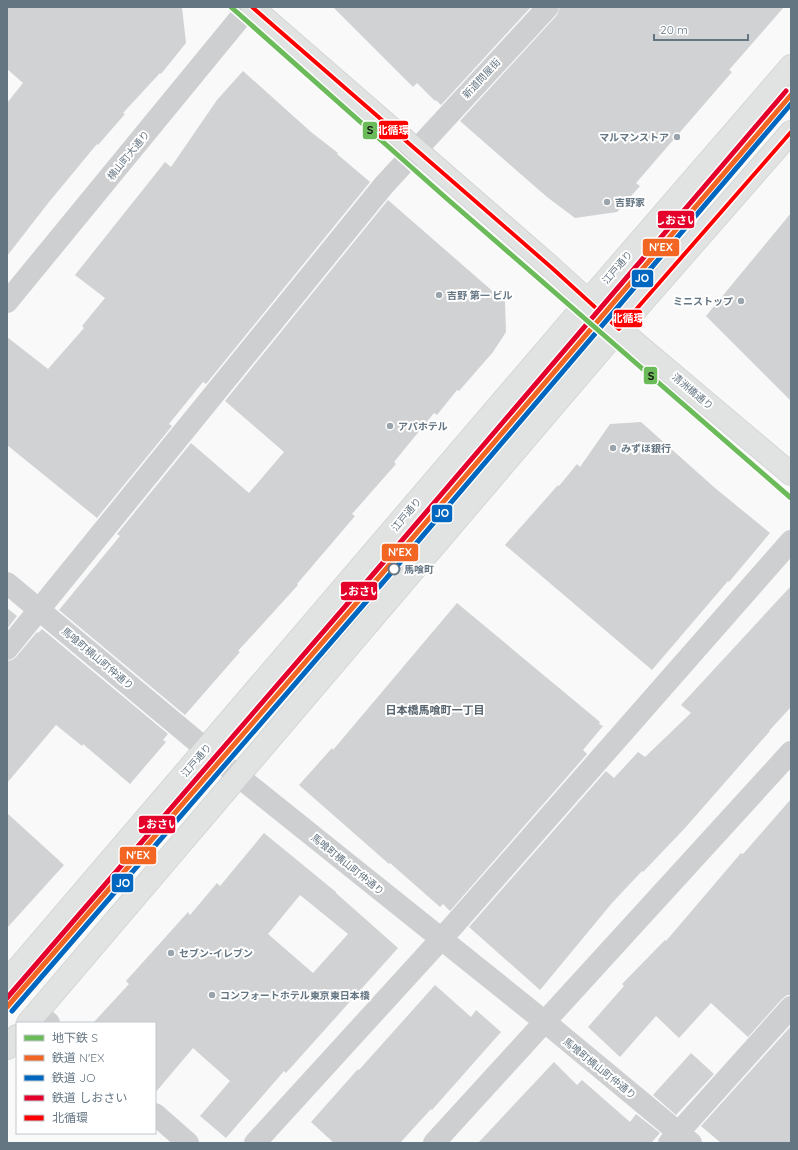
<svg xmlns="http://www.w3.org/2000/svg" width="798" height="1150" font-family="Quicksand,'Noto Sans JP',sans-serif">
<rect width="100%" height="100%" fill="#f9f9f9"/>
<path fill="#d0d2d3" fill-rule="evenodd" d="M7,7H182L186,43L161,74L160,73L123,113L125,114L98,145L97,144L49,202L7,256V103L23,83L7,69Z
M333,7H531L441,105L436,100L435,101L417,83L413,87Z
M560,7H784L729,70L732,72L636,183L640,186L617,212L575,218L547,197L460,121L557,15Z
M243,71L311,132L338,153L337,154L370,182L206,384L203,382L169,424L172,426L97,518L7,445V337L48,369L84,328L82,326L105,298L75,275L165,162L171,167L217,100Z
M388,200L505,302L506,332L493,352L459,391L457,390L437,415L434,413L394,462L396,464L352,514L355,516L297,584L298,585L238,651L240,652L185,715L59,610L120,536L117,534L191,443L249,493L284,452L225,401Z
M791,213V401L706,316Z
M641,422L715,488L770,533L729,582L728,581L652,670L505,545L558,485L559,486L577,464L580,467L610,424Z
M791,586V707L769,731H770L685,828L643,872L642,871L612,903L540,990L469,927L606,771L614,778L638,752L645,757L691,713L681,705Z
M457,603L600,722L599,724L603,726L583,750L587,754L450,911L443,904L440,907L390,863L389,864L299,785L332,748L333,750Z
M7,608L17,616L7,629Z
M42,629L168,734L163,740L166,742L130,784L83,744L82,746L56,725L7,783V661L12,660L16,657L37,632L38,633Z
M791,799V995H787L782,999L748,1037L711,1003L679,1038L656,1016L620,1057L588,1027L624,986L622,984L665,940L666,941L741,853L743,854Z
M7,813L64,865L7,928Z
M264,833L336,892V893L398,948L286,1073L284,1071L226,1138L200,1116L230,1081L193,1048L155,1093V1023H93L129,984L126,981L188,912L190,915L217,883L220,886ZM300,895L348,934L313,973L268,934Z
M435,985L471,1017L476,1010L501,1032L432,1110L431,1109L400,1143H334L311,1122L358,1069L359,1070Z
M791,1026V1143H721L701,1126Z
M691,1053L714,1074L676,1115L653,1095Z
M554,1062L577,1085L582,1080L630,1122L636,1114L660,1133L652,1142L654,1143H478Z"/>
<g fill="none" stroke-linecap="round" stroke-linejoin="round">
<g stroke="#d5d6d7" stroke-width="24">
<path id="secondary" d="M252,7L552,268L619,329L791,474"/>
</g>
<g stroke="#d5d6d6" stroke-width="24">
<path id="highway" d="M7,981L588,301L791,66
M28,1023L619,329L791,132
M7,1048L17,1036"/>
</g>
<path stroke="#cecfd0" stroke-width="22" d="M7,302L249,7
M7,583L238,776L545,1022L691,1143
M7,649L384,185L548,7
M37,1013L49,1023
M155,1114L188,1143
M255,1143L453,926L791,541
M434,1143L791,752
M669,1143L791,1007"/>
<use href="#secondary" stroke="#e1e2e2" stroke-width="22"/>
<use href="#highway" stroke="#e1e2e2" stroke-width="22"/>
<g stroke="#fff" stroke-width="7">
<path id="bus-1" d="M252,7L552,268L619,329L791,132"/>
</g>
<use href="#bus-1" stroke="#f00" stroke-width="4"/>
<g stroke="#fff" stroke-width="8">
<path id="rail-1" d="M7,1007L386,569L791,95"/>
</g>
<g stroke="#fff" stroke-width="8">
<path id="rail-2" d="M12,1011L391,573L791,104"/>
</g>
<g stroke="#fff" stroke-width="8">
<path id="rail-3" d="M7,998L381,565L786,91"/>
</g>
<use href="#rail-1" stroke="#f26522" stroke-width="5"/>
<use href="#rail-2" stroke="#0067c0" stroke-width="5"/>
<use href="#rail-3" stroke="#e4002b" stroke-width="5"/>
<g stroke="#fff" stroke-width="8">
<path id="metro-1" d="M231,7L445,197L791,498"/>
</g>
<use href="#metro-1" stroke="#6cbb5a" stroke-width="5"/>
</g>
<g fill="#99a4ac" stroke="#fff" stroke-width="1.5">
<circle cx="677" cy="137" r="4"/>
<circle cx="607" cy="202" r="4"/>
<circle cx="439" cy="295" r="4"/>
<circle cx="741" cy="301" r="4"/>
<circle cx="390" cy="426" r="4"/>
<circle cx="613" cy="448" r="4"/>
<circle cx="171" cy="953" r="4"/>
<circle cx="212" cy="995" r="4"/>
</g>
<circle fill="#fff" stroke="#657683" stroke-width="2" cx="394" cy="569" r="5.5"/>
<g text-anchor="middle" stroke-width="4" stroke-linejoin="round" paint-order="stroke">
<g font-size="10" fill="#657683" stroke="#fff">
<text transform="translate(481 78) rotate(-47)" y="4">新道問屋街</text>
<text transform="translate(128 155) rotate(-51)" y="4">横山町大通り</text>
<text transform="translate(617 267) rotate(-49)" y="4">江戸通り</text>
<text transform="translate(693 391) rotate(40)" y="4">清洲橋通り</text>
<text transform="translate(406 514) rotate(-50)" y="4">江戸通り</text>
<text transform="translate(98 658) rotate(40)" y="4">馬喰町横山町仲通り</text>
<text transform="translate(196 760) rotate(-49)" y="4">江戸通り</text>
<text transform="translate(348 864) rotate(39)" y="4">馬喰町横山町仲通り</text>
<text transform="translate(600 1068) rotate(39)" y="4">馬喰町横山町仲通り</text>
</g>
<g font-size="10" font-weight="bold" fill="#657683" stroke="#fff" text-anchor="start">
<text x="669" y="141" text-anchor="end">マルマンストア</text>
<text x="615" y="206">吉野家</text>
<text x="447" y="299">吉野 第一 ビル</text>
<text x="733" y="305" text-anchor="end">ミニストップ</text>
<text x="398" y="430">アパホテル</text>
<text x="621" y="452">みずほ銀行</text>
<text x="179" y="957">セブン-イレブン</text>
<text x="220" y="999">コンフォートホテル東京東日本橋</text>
</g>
<g font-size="10" font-weight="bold" fill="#657683" stroke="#fff" text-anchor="start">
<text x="404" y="573">馬喰町</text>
</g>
<g font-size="11" font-weight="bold" fill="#57646e" stroke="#fff">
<text x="435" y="714">日本橋馬喰町一丁目</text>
</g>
</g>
<g stroke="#fff" stroke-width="1.5">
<rect x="378" y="120" width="31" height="20" rx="4" fill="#f00"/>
<rect x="362" y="121" width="16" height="19" rx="4" fill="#6cbb5a"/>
<rect x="657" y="210" width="38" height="19" rx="4" fill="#e4002b"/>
<rect x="642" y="238" width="38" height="19" rx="4" fill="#f26522"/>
<rect x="631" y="269" width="23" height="19" rx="4" fill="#0067c0"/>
<rect x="613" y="309" width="30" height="19" rx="4" fill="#f00"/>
<rect x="643" y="366" width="15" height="19" rx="4" fill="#6cbb5a"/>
<rect x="431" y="504" width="22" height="19" rx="4" fill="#0067c0"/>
<rect x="381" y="543" width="38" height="19" rx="4" fill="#f26522"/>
<rect x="340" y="581" width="38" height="20" rx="4" fill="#e4002b"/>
<rect x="138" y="815" width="38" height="19" rx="4" fill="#e4002b"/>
<rect x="119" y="846" width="38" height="19" rx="4" fill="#f26522"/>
<rect x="111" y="873" width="23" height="20" rx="4" fill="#0067c0"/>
</g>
<g font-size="11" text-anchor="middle" font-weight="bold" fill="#fff">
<text x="393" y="134">北循環</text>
<text x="676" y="224">しおさい</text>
<text x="661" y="251">N'EX</text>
<text x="642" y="282">JO</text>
<text x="628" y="322">北循環</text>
<text x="442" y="517">JO</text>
<text x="400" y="556">N'EX</text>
<text x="359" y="595">しおさい</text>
<text x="157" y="828">しおさい</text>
<text x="138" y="859">N'EX</text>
<text x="123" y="887">JO</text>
</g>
<g font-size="11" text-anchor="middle" font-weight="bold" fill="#111">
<text x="370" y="134">S</text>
<text x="651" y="380">S</text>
</g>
<rect width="798" height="1150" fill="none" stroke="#657683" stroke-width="16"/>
<rect x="16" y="1022" width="140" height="112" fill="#ffffff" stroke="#c1c8cd"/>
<rect x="24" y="1035" width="20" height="6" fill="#6cbb5a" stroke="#c1c8cd"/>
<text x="52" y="1042" font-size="12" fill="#657683">地下鉄 S</text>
<rect x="24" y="1055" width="20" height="6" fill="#f26522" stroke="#c1c8cd"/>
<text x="52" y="1062" font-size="12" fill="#657683">鉄道 N'EX</text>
<rect x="24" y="1075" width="20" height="6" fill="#0067c0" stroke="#c1c8cd"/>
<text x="52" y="1082" font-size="12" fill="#657683">鉄道 JO</text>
<rect x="24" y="1095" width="20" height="6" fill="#e4002b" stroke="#c1c8cd"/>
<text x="52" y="1102" font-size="12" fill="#657683">鉄道 しおさい</text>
<rect x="24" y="1115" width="20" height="6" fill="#ff0000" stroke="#c1c8cd"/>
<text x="52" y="1122" font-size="12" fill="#657683">北循環</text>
<path d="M654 34v6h94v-6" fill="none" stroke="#657683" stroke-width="2"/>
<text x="660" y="34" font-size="12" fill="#657683" stroke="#ffffff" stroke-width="3" paint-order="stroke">20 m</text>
</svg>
